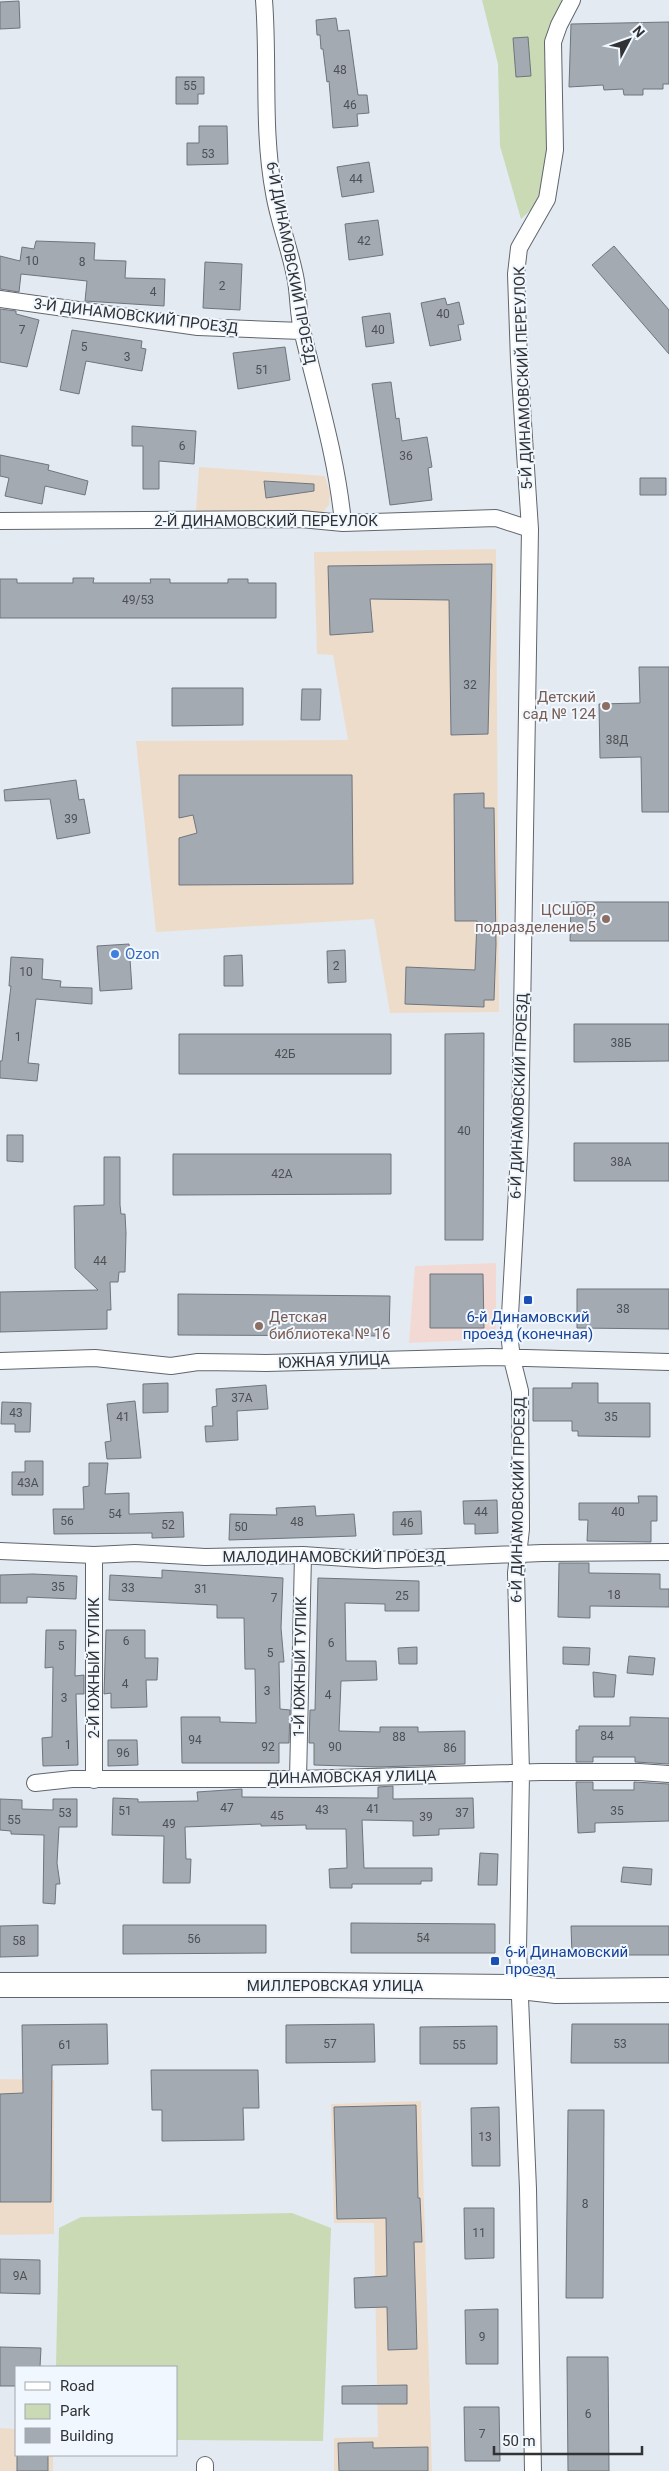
<svg xmlns="http://www.w3.org/2000/svg" width="669" height="2471" font-family="Roboto,sans-serif">
<rect width="100%" height="100%" fill="#e3eaf2"/>
<path fill="#f3d9d3" d="M496,1263V1327L492,1339L409,1343L415,1266Z"/>
<path fill="#eedccb" d="M199,467L325,476L330,493L329,505L323,512L301,514L196,511Z
M496,549L499,1012L390,1013L374,919L156,932L136,741L348,740L333,655L317,654L314,552Z
M0,2079L54,2080V2234L0,2235Z
M421,2101L432,2471H334V2438L378,2437L374,2223H334L331,2104Z
M0,2428L16,2429V2455H53V2471H0Z"/>
<path fill="#c9dab5" d="M482,0H563L552,23L546,160L539,202L521,219L500,146L498,64Z
M292,2213L331,2228L323,2441L176,2440V2367H56L59,2228L81,2217Z"/>
<path fill="#a3aab2" stroke="#6f757d" d="M19,1L20,28L0,29V2Z
M336,18L338,31L349,30L358,95H367L369,113L357,114L358,126L333,128L329,81L327,82L323,49H321L320,35H317L316,20Z
M669,22V84H663V89H643V95H624L623,89L604,90L603,85L569,87L571,24Z
M528,37L531,76L516,77L513,38Z
M176,77H204V94H198V104H176Z
M199,126H227L228,164L187,165V143H199Z
M369,162L374,192L342,197L337,167Z
M378,220L383,255L349,260L345,224Z
M36,241L95,243L94,260L126,261L125,278L165,279L164,306L85,301L87,281L21,274L19,292L0,289V256L20,261L22,247L34,249Z
M614,246L669,310V354L592,265Z
M205,262L242,264L240,310L203,308Z
M445,298L447,305L459,302L464,324L458,325L461,340L430,346L421,303Z
M0,309L16,311V314L39,320L27,367L0,362Z
M390,313L394,343L366,347L362,317Z
M72,330L142,341L141,348L146,349L142,371L86,361L79,394L60,390Z
M285,347L290,380L238,389L233,353Z
M391,382L396,419L399,418L402,441L427,437L432,467L428,468L432,500L390,505L372,384Z
M132,426L196,431L194,464L159,461V489H143V446H132Z
M0,455L49,465L48,470L88,481L85,495L45,486L42,504L5,496L9,478L0,476Z
M640,478H666V495H640Z
M264,481L314,484V491L266,498Z
M492,564L488,734L451,735L449,600L370,599L373,632L330,635L328,566Z
M73,578H94L93,583H151L150,579H170V583H228V579H248V583H276V618H0V579H17V583H73Z
M639,667H669V812H642L641,757L600,758L599,704L640,703Z
M172,688H243V725L172,726Z
M302,689H321L320,720H301Z
M179,775H352L353,884L179,885V838L197,833L193,815L179,818Z
M76,780L79,800L84,799L90,833L57,839L50,799L5,801L4,790Z
M484,793V808H494L496,944L494,1000H484V1007L405,1004L406,967L475,970L477,921H455L454,794Z
M571,902H669V941H570Z
M129,944L132,989L100,991L97,946Z
M345,950L346,982L328,983L327,951Z
M242,955L243,986H224V956Z
M11,957L43,959L42,979L61,981L60,987L92,988V1004L36,999L28,1063L39,1064L37,1081L0,1078V1061H2L11,986H9Z
M574,1024H669V1061L574,1062Z
M484,1033L483,1240H445V1034Z
M179,1034H391V1074H179Z
M7,1135H23V1162L7,1161Z
M574,1143H669V1181H574Z
M173,1154H391V1194L173,1195Z
M104,1157H120V1205L121,1214H125L126,1233L125,1272H119L118,1282H110L111,1310H107V1329L0,1332V1292L98,1290L75,1268L74,1206L104,1205Z
M430,1274H483L484,1328H430Z
M577,1289H669V1329L577,1328Z
M178,1294L390,1296L389,1336L178,1335Z
M168,1383V1412L143,1413V1384Z
M572,1383H598V1403H650V1437L578,1436V1431H572V1421H533V1388H572Z
M266,1385L268,1409L237,1411L238,1440L206,1442L205,1426H213L212,1407L217,1406L216,1389Z
M135,1401L141,1458L107,1459L105,1442L111,1441L107,1404Z
M2,1402L31,1403L30,1432H15V1424H1Z
M25,1461H43V1495H12V1472H25Z
M89,1463H108L105,1494L129,1493V1514L183,1512L184,1537L152,1538V1533L54,1534L53,1509H84L83,1487L89,1486Z
M638,1496H657V1521H651V1542L587,1541L588,1520H579V1503H639Z
M497,1500L498,1533L475,1534V1524H464L463,1501Z
M315,1506L316,1516L354,1514L356,1536L229,1540L230,1514L277,1515L276,1508Z
M421,1511L422,1534L393,1535V1512Z
M559,1563H589V1573L660,1574V1589H669V1607L590,1606V1618L558,1617Z
M162,1570L283,1578L281,1628L284,1662H279L280,1709L290,1710L289,1743H279V1763H182L181,1717H220V1722L256,1723L255,1669H245L244,1618H217V1605L109,1600L110,1575L162,1578Z
M33,1574L77,1576L76,1599L27,1597V1603H0V1575Z
M318,1578L419,1581V1611H385V1604L345,1603L346,1661H376L377,1680L341,1681L339,1731L380,1732V1727H418V1732L465,1731V1764L378,1767L314,1765V1743H309L310,1710H315Z
M46,1630H76L75,1676L84,1675V1694H76L78,1765L43,1766L42,1738L52,1737L53,1667L45,1668Z
M106,1630H145V1658H158L157,1680H146L147,1707L111,1708V1693L104,1694Z
M417,1647V1664H399L398,1648Z
M563,1647L590,1648L589,1665L563,1664Z
M629,1656L655,1658L653,1675L627,1673Z
M593,1672L616,1675L614,1697H594Z
M630,1717L669,1718V1764L635,1762V1757H593V1762H576V1730H579V1726H630Z
M108,1740H137L138,1765L108,1766Z
M576,1782H593V1790H634V1782L669,1784V1821L595,1823V1832L578,1833Z
M393,1786V1799L473,1798L474,1828L439,1829V1835L413,1836V1821L362,1820L364,1868H432V1881H421V1884H352V1888H330L329,1869L347,1868L346,1829H306V1825L261,1826V1824L185,1827L186,1859H191L190,1883H163L164,1836L112,1835L113,1798L138,1799V1802L198,1801L197,1792L242,1789V1797L378,1798V1787Z
M0,1799L22,1800V1809L53,1810V1799H77V1827H59L57,1863L60,1884H56L55,1904L43,1903L44,1835L11,1834V1831L0,1830Z
M480,1853L498,1854L497,1885H478Z
M623,1867L652,1869L651,1885L621,1882Z
M351,1923L495,1924V1953H351Z
M38,1925V1956L0,1957V1926Z
M123,1925H266V1953L123,1954Z
M571,1926H669V1955H572Z
M107,2024L108,2064L52,2065L51,2202H0V2094L23,2093L22,2025Z
M374,2024L375,2062L286,2063V2025Z
M572,2024H669V2063H571Z
M497,2026V2064H420V2027Z
M151,2070H258L259,2108H243L244,2140L162,2141V2110H152Z
M416,2105L418,2198H420L422,2242H414L417,2349L388,2350L387,2307L355,2308L354,2278L387,2276L386,2218L337,2219L334,2107Z
M499,2107L500,2166H472L471,2108Z
M568,2110H604L603,2298H566Z
M464,2208H494V2258L465,2259Z
M0,2259L40,2260V2294L0,2293Z
M498,2309V2364H466L465,2310Z
M0,2347L41,2348L40,2367H16V2386H0Z
M567,2357H608L609,2471H568Z
M407,2385V2404H342V2386Z
M464,2407H499L500,2461H465Z
M373,2442V2448L428,2447V2471H339L338,2443Z
M17,2455H48V2471H17Z"/>
<g fill="none" stroke-linecap="round" stroke-linejoin="round">
<g stroke="#60666d" stroke-width="18">
<path id="street" d="M264,0C269,65 262,129 274,193C279,223 291,252 296,281C299,299 298,317 303,334C318,397 337,459 343,523
M0,299L198,327L302,331
M0,521L301,519L343,523L496,518L530,529
M0,1361L95,1358L171,1366L198,1362L266,1363L492,1357L669,1362
M0,1551L94,1555L135,1553L205,1557L303,1555L375,1560L542,1553L669,1552
M298,1779L303,1555
M94,1780V1555
M35,1783L72,1779H298L541,1772H639L669,1774
M205,2471V2465
M533,2471L528,2189L518,1950L521,1773L516,1573L521,1529L520,1391L512,1359L509,1333L520,1136L530,529L519,361L516,274L519,248L547,199L555,150L553,42L559,25L572,0"/>
</g>
<g stroke="#60666d" stroke-width="26">
<path id="secondary" d="M0,1985H318L520,1987L556,1991L669,1990"/>
</g>
<use href="#street" stroke="#fff" stroke-width="16"/>
<use href="#secondary" stroke="#fff" stroke-width="24"/>
</g>
<g fill="#8d6e63" stroke="#f1f7fe" stroke-width="2">
<circle cx="606" cy="706" r="5"/>
<circle cx="606" cy="919" r="5"/>
<circle cx="259" cy="1326" r="5"/>
</g>
<circle fill="#3f7fe0" stroke="#f1f7fe" stroke-width="2" cx="115" cy="954" r="5"/>
<g fill="#1a4fb4" stroke="#f1f7fe" stroke-width="2">
<rect x="523" y="1295" width="10" height="10" rx="2.5"/>
<rect x="490" y="1956" width="10" height="10" rx="2.5"/>
</g>
<g text-anchor="middle" stroke-width="4" stroke-linejoin="round" paint-order="stroke">
<g font-size="12" fill="#4d5054">
<text x="340" y="74">48</text>
<text x="190" y="90">55</text>
<text x="350" y="109">46</text>
<text x="208" y="158">53</text>
<text x="356" y="183">44</text>
<text x="364" y="245">42</text>
<text x="32" y="265">10</text>
<text x="82" y="266">8</text>
<text x="222" y="290">2</text>
<text x="153" y="296">4</text>
<text x="443" y="318">40</text>
<text x="22" y="334">7</text>
<text x="378" y="334">40</text>
<text x="84" y="351">5</text>
<text x="127" y="361">3</text>
<text x="262" y="374">51</text>
<text x="182" y="450">6</text>
<text x="406" y="460">36</text>
<text x="138" y="604">49/53</text>
<text x="470" y="689">32</text>
<text x="617" y="744">38Д</text>
<text x="71" y="823">39</text>
<text x="336" y="970">2</text>
<text x="26" y="976">10</text>
<text x="18" y="1041">1</text>
<text x="621" y="1047">38Б</text>
<text x="285" y="1058">42Б</text>
<text x="464" y="1135">40</text>
<text x="621" y="1166">38А</text>
<text x="282" y="1178">42А</text>
<text x="100" y="1265">44</text>
<text x="623" y="1313">38</text>
<text x="242" y="1402">37А</text>
<text x="16" y="1417">43</text>
<text x="123" y="1421">41</text>
<text x="611" y="1421">35</text>
<text x="28" y="1487">43А</text>
<text x="481" y="1516">44</text>
<text x="618" y="1516">40</text>
<text x="115" y="1518">54</text>
<text x="67" y="1525">56</text>
<text x="297" y="1526">48</text>
<text x="407" y="1527">46</text>
<text x="168" y="1529">52</text>
<text x="241" y="1531">50</text>
<text x="58" y="1591">35</text>
<text x="128" y="1592">33</text>
<text x="201" y="1593">31</text>
<text x="614" y="1599">18</text>
<text x="402" y="1600">25</text>
<text x="274" y="1602">7</text>
<text x="126" y="1645">6</text>
<text x="331" y="1647">6</text>
<text x="61" y="1650">5</text>
<text x="270" y="1657">5</text>
<text x="125" y="1688">4</text>
<text x="267" y="1695">3</text>
<text x="328" y="1699">4</text>
<text x="64" y="1702">3</text>
<text x="607" y="1740">84</text>
<text x="399" y="1741">88</text>
<text x="195" y="1744">94</text>
<text x="68" y="1749">1</text>
<text x="268" y="1751">92</text>
<text x="335" y="1751">90</text>
<text x="450" y="1752">86</text>
<text x="123" y="1757">96</text>
<text x="227" y="1812">47</text>
<text x="373" y="1813">41</text>
<text x="322" y="1814">43</text>
<text x="125" y="1815">51</text>
<text x="617" y="1815">35</text>
<text x="65" y="1817">53</text>
<text x="462" y="1817">37</text>
<text x="277" y="1820">45</text>
<text x="426" y="1821">39</text>
<text x="14" y="1824">55</text>
<text x="169" y="1828">49</text>
<text x="423" y="1942">54</text>
<text x="194" y="1943">56</text>
<text x="19" y="1945">58</text>
<text x="330" y="2048">57</text>
<text x="620" y="2048">53</text>
<text x="65" y="2049">61</text>
<text x="459" y="2049">55</text>
<text x="485" y="2141">13</text>
<text x="585" y="2208">8</text>
<text x="479" y="2237">11</text>
<text x="20" y="2280">9А</text>
<text x="482" y="2341">9</text>
<text x="588" y="2418">6</text>
<text x="482" y="2438">7</text>
</g>
<g font-size="15" fill="#303235" stroke="#f1f7fe">
<text transform="translate(291 263) rotate(79)" y="5">6-Й ДИНАМОВСКИЙ ПРОЕЗД</text>
<text transform="translate(136 316) rotate(7)" y="5">3-Й ДИНАМОВСКИЙ ПРОЕЗД</text>
<text transform="translate(523 378) rotate(-92)" y="5">5-Й ДИНАМОВСКИЙ ПЕРЕУЛОК</text>
<text x="266" y="526">2-Й ДИНАМОВСКИЙ ПЕРЕУЛОК</text>
<text transform="translate(519 1096) rotate(-88)" y="5">6-Й ДИНАМОВСКИЙ ПРОЕЗД</text>
<text transform="translate(334 1361) rotate(-2)" y="5">ЮЖНАЯ УЛИЦА</text>
<text transform="translate(518 1500) rotate(-89)" y="5">6-Й ДИНАМОВСКИЙ ПРОЕЗД</text>
<text x="334" y="1562">МАЛОДИНАМОВСКИЙ ПРОЕЗД</text>
<text transform="translate(300 1667) rotate(-89)" y="5">1-Й ЮЖНЫЙ ТУПИК</text>
<text transform="translate(94 1668) rotate(-90)" y="5">2-Й ЮЖНЫЙ ТУПИК</text>
<text transform="translate(352 1777) rotate(-1)" y="5">ДИНАМОВСКАЯ УЛИЦА</text>
<text x="335" y="1991">МИЛЛЕРОВСКАЯ УЛИЦА</text>
</g>
<g font-size="15" fill="#785e54" stroke="#f1f7fe" text-anchor="end">
<text x="596" y="702">Детский<tspan x="596" dy="17">сад № 124</tspan></text>
<text x="596" y="915">ЦСШОР,<tspan x="596" dy="17">подразделение 5</tspan></text>
<text x="269" y="1322" text-anchor="start">Детская<tspan x="269" dy="17">библиотека № 16</tspan></text>
</g>
<g font-size="15" fill="#366cbe" stroke="#f1f7fe" text-anchor="start">
<text x="125" y="959">Ozon</text>
</g>
<g font-size="15" fill="#164399" stroke="#f1f7fe">
<text x="528" y="1322">6-й Динамовский<tspan x="528" dy="17">проезд (конечная)</tspan></text>
<text x="505" y="1957" text-anchor="start">6-й Динамовский<tspan x="505" dy="17">проезд</tspan></text>
</g>
</g>
<rect x="15" y="2366" width="162" height="90" fill="#f1f7fe" stroke="#a4a8ae"/>
<rect x="25" y="2382" width="25" height="8" fill="#ffffff" stroke="#a4a8ae"/>
<text x="60" y="2391" font-size="15" fill="#303235">Road</text>
<rect x="25" y="2404" width="25" height="15" fill="#c9dab5" stroke="#a4a8ae"/>
<text x="60" y="2416" font-size="15" fill="#303235">Park</text>
<rect x="25" y="2428" width="25" height="15" fill="#a3aab2" stroke="#a4a8ae"/>
<text x="60" y="2441" font-size="15" fill="#303235">Building</text>
<g transform="translate(629 40) rotate(49)" stroke="#f1f7fe" stroke-width="4" paint-order="stroke">
<path d="M0-4L9 19L0 12L-9 19Z" fill="#303235"/>
<text y="-8" font-size="14" font-weight="bold" text-anchor="middle" fill="#303235">N</text>
</g>
<path d="M494 2446v8h148v-8" fill="none" stroke="#303235" stroke-width="2.5"/>
<text x="502" y="2446" font-size="15" fill="#303235" stroke="#f1f7fe" stroke-width="4" paint-order="stroke">50 m</text>
</svg>
